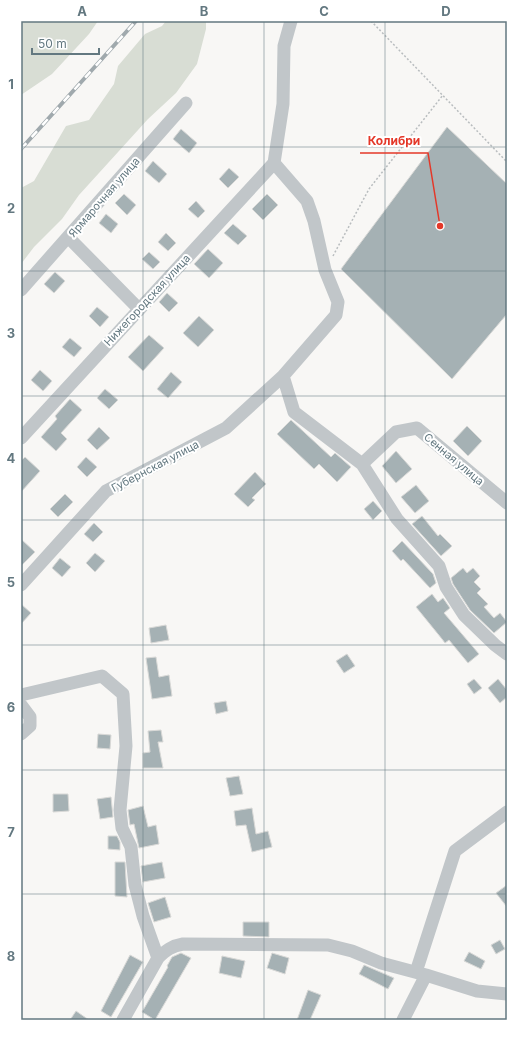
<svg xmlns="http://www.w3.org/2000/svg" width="528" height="1041" font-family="Inter,sans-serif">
<rect width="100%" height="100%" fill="#f8f7f5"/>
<path fill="#d8ddd4" d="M24,21H98L89,34L52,74L21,95V23Z
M166,21H206V29L197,64L176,93L148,119L79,195L62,219L34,247L21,264V188L34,181L66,126L89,120L114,84L118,66L145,34L162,26Z"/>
<path fill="#a5b1b4" stroke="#d9d9d7" d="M447,127L507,184V314L452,379L341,269Z
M181,129L197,143L189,153L173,139Z
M153,161L167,174L159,183L145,171Z
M229,168L239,177L228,188L219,179Z
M124,194L136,205L127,215L115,203Z
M267,194L278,205L263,220L252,209Z
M196,201L205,211L198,218L188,209Z
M106,214L118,224L111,233L99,223Z
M233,224L247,236L238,245L224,233Z
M166,233L176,243L168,251L158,242Z
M208,249L223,263L209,278L194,264Z
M149,252L160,262L153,269L142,259Z
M55,272L65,281L54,293L44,284Z
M167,293L178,303L169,312L159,302Z
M97,307L109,317L100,327L89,316Z
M199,316L214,330L198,347L183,333Z
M149,335L164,348L143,371L128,357Z
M70,338L82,348L74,357L62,347Z
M40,370L52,381L43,391L31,380Z
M171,372L182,382L168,398L157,389Z
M105,389L118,400L109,409L97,398Z
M70,399L82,410L61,433L67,439L56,451L41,437L57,419L55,416Z
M291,420L331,457L335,453L351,467L337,482L319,464L314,469L277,434Z
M467,426L482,441L468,456L453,441Z
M99,427L110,438L97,450L87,440Z
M396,451L412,469L396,483L382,466Z
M25,457L40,471L21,492V461Z
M86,457L97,467L87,477L77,467Z
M255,472L266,484L252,498L255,500L248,507L234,494Z
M416,485L429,501L415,513L401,497Z
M65,494L73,502L58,517L50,509Z
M373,501L382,511L373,520L364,509Z
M422,516L438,536L440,534L452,546L441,556L412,524Z
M94,523L103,532L93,542L84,534Z
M21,539L35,552L21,566Z
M402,541L433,574L436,583L430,588L403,559L401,561L392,551Z
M95,553L105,561L95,572L86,563Z
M60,558L71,567L62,577L52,568Z
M463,568L467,573L473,568L480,576L474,582L481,589L477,593L488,604L484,607L494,618L500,613L507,622L494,633L470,610L453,584L451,578Z
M432,594L438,602L443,598L450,608L444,613L479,654L468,663L449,640L445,643L442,639L416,607Z
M21,604L31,613L21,624Z
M166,625L169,640L151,643L149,628Z
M347,654L355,666L344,673L336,661Z
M156,657L159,677L169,675L172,696L152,699L146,658Z
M474,679L482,688L474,694L467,684Z
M498,679L507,690V697L500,703L488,688Z
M226,701L228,711L216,714L214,703Z
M161,730L163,742H158L163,768H143V753L150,752L148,731Z
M98,734L111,735L110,749L97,748Z
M239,776L243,794L230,796L226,778Z
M53,794H68L69,811L53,812Z
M111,797L113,817L100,819L97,799Z
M143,806L148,827L156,825L159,844L139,848L134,824L130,825L128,810Z
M252,808L256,834L268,831L272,847L252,852L246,825L236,826L234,811Z
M108,836H117L120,842V850L108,849Z
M115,862H125L127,897L115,896Z
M162,862L165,878L143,882L141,866Z
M507,885V907L496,893Z
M165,897L171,917L154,922L148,903Z
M243,922H269V937L243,936Z
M500,940L505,949L496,954L491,945Z
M469,952L485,961L481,969L464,961Z
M181,953L191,958L155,1020L142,1012L168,967L167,966L172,957Z
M272,953L289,958L285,974L267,968Z
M130,955L143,962L111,1017L101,1011Z
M222,956L245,961L241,978L219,973Z
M364,965L394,978L388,989L359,974Z
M308,990L321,995L310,1020H297Z
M76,1011L89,1020H70Z"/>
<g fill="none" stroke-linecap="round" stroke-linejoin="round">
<path stroke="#b9bdbf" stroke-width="1.5" stroke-dasharray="2 2" stroke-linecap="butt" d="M371,21L507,162
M333,256L369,189L443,95"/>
<path stroke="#c1c6c9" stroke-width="13" d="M291,21L284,46L283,104L274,163L307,201L314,221L325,270L338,302L336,315L283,376L294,412L362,464L397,519L439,566L446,587L464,615L495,645L507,654
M69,238L139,309
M21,290L186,103
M21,438L274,163
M362,464L396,432L417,428L507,503
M21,585L106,491L226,428L283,376
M21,695L102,676L123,694L126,746L120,810L122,828L131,847L135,885L143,916L158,958L123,1020
M21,705L30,717V726L21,734
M158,958C166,950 172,946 183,944L328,945L352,951L381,963L426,975L477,991L507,994
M416,972L455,851L507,812
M403,1020L426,975"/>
<g stroke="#a0a9ad" stroke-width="4">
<path id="rail" d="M21,149L136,21"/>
</g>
<use href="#rail" stroke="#fff" stroke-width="2.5" stroke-dasharray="8" stroke-linecap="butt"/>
</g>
<path fill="none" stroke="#637880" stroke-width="1" stroke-opacity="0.55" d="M143,21V1020M264,21V1020M385,21V1020M21,147H507M21,271H507M21,396H507M21,520H507M21,645H507M21,770H507M21,894H507"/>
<g text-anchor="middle" stroke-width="4" stroke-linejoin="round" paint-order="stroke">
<g font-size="11" fill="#637880" stroke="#fff">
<text transform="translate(104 197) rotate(-49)" y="4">Ярмарочная улица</text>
<text transform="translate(147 300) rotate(-47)" y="4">Нижегородская улица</text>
<text transform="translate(454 459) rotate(40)" y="4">Сенная улица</text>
<text transform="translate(155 466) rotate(-28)" y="4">Губернская улица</text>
</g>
</g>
<path fill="none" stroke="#e43829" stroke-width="1.5" d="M440 226L428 153H360"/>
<circle fill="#e43829" stroke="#fff" stroke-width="1.5" cx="440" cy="226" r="4"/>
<g font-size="12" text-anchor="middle" font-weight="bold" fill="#e43829" stroke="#fff" stroke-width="4" stroke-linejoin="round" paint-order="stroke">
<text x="394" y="145">Колибри</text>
</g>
<rect width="528" height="1041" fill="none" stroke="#ffffff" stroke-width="44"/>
<path d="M32 48v6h67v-6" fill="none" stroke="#637880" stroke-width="2"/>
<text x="38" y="48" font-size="12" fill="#637880" stroke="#ffffff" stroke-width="3" paint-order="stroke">50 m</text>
<rect x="22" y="22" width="484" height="997" fill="none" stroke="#637880" stroke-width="1.5"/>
<g font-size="13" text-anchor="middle" font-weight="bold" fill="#637880">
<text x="82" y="16">A</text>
<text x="204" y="16">B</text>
<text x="324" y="16">C</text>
<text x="446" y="16">D</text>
<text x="11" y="89">1</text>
<text x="11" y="213">2</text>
<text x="11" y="338">3</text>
<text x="11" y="463">4</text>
<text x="11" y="587">5</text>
<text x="11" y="712">6</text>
<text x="11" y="837">7</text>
<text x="11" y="961">8</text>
</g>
</svg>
